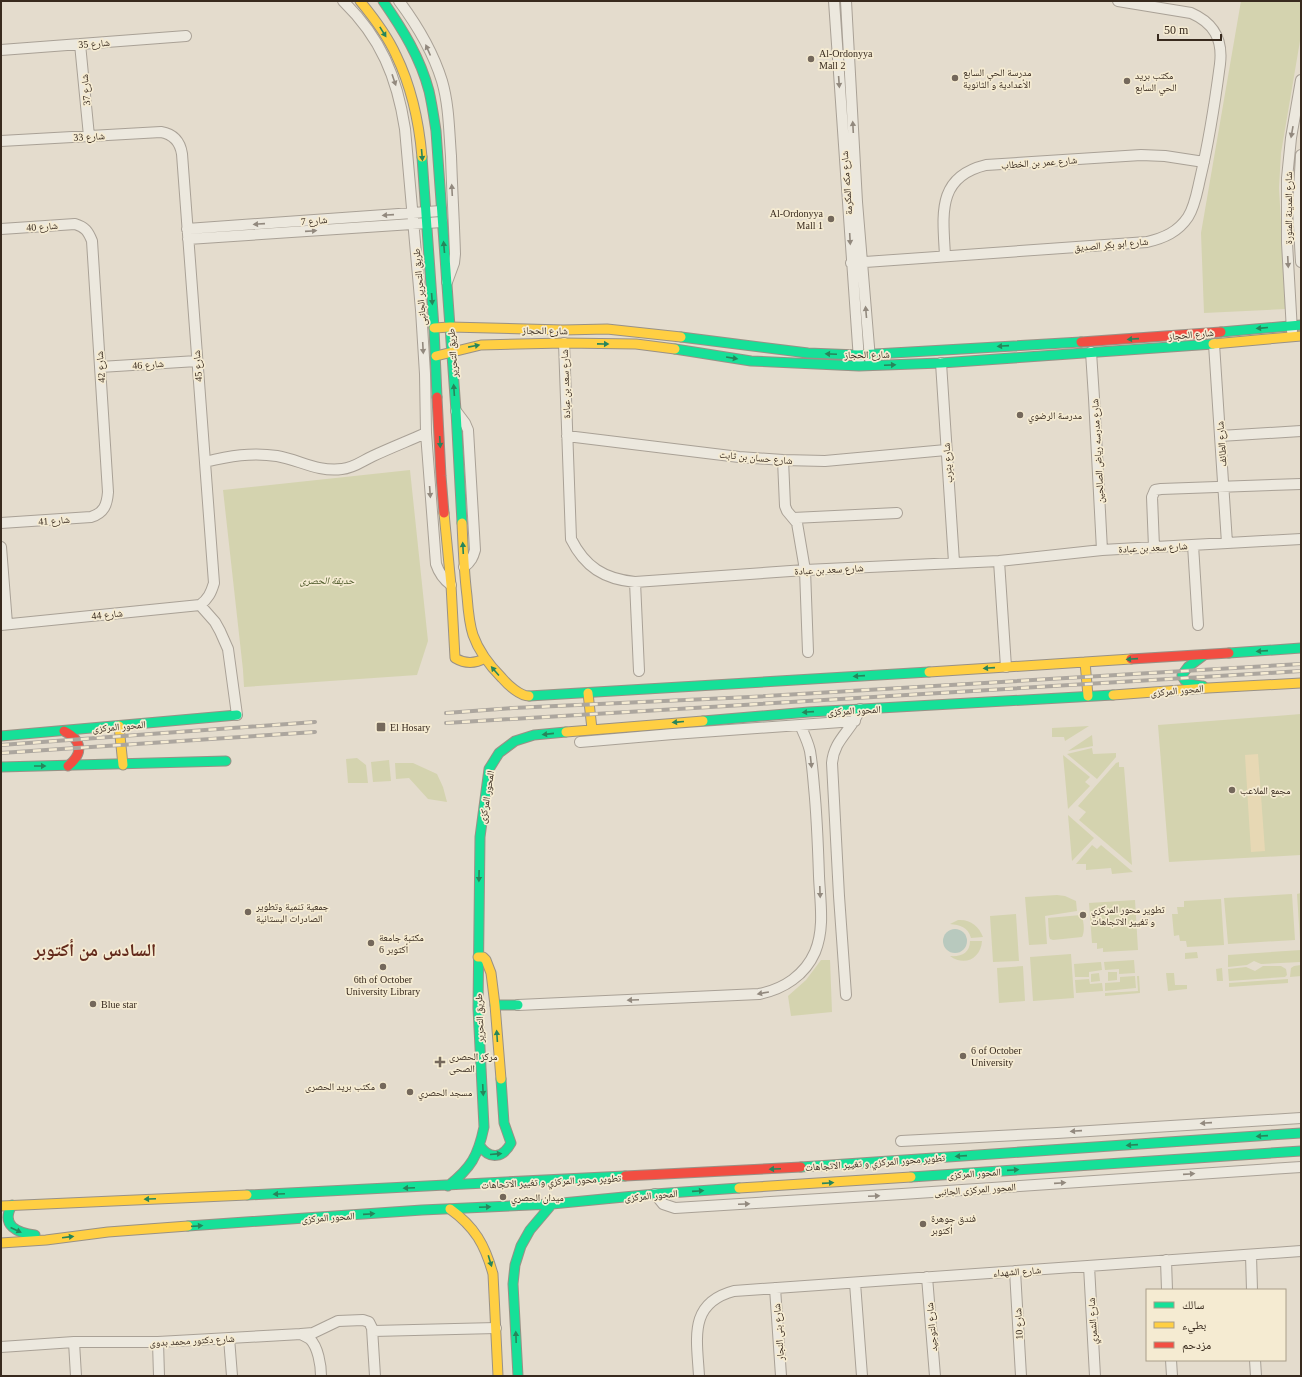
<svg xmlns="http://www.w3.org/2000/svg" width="1302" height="1377" font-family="'Times New Roman','Noto Naskh Arabic',serif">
<rect width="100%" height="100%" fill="#e4dccd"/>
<path fill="#d4d3af" d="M1241,1H1301V35L1281,153L1279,188L1286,309L1204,313L1201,233Z
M410,470L428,641L417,675L244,687L243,670L223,490Z
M1301,714V855L1169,862L1158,725Z
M1089,726L1065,741L1064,737H1052V728Z
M1092,735L1093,746L1068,751Z
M1092,748L1093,754L1116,753V757L1097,779L1067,754Z
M1063,755L1090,777L1085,782L1090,786L1068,809Z
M357,758L366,765L368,783H348L346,759Z
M389,760L391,781L373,782L371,762Z
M1119,762V767H1124L1132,865L1079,820L1086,812L1078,806L1116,763Z
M395,763H413L437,774L443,787L447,802L428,799L409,778L396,779Z
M1068,815L1094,838L1072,861Z
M1092,845L1097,849L1101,845L1133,872L1112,874L1111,868L1086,870V864H1076Z
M1301,893V940H1300L1297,894Z
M1292,894L1295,940L1228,944L1224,898Z
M1057,895L1065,896L1076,901L1077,911L1045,916L1047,944L1029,945L1025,897Z
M1221,899L1224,945L1187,947L1186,941H1180L1179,935L1174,936L1172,914H1178L1177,907H1184V901Z
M1135,900L1138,950L1103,952V948L1097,949V943H1092L1089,903Z
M1016,914L1019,961L993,962L990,916Z
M1081,915C1084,920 1085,932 1082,937L1053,940L1050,939L1049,936L1048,918Z
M958,920C970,919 979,926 983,937L971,938C968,927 960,925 950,924Z
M970,941H982C981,958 965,967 950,956C961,957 970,953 970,941Z
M1301,950V962L1261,964L1254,961L1247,965L1228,967V955Z
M1197,952L1198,958L1185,959V953Z
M1071,954L1074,998L1033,1001L1030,957Z
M821,960H830L832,1012L791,1016L788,996L806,980Z
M1134,960L1135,973L1119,974V969L1105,970L1104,962Z
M1101,962L1102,970L1089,972V977H1075L1074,964Z
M1301,965V976L1290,977L1291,968L1294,966Z
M1023,966L1025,1001L999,1003L997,968Z
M1263,966H1281L1286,969L1287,975L1285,977L1229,981L1228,969L1246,967L1255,971Z
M1222,968L1223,981H1217L1216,969Z
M1108,972H1117V980L1108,981Z
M1099,973L1100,981L1091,982V974Z
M1166,973H1174L1175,985H1187V989L1168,991Z
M1135,976L1136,988L1105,991V983L1120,982V977Z
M1137,976H1139L1140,993L1105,996V993L1138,991Z
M1089,979L1090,984L1102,983L1103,991L1076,993L1075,980Z
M1288,979V983L1229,987V983Z"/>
<path fill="#e7d8b4" d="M1258,754L1265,851L1251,852L1245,755Z"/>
<path fill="#b8c9be" d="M943 941a12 12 0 1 1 24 0a12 12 0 1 1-24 0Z"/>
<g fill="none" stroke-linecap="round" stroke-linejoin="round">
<g stroke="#a9a196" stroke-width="12">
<path id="street" d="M343,1C381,38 397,77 405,129L421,310L425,374L426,433L436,564C439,573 443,579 451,585
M399,1C417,25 433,52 442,81C449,105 449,131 451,156C452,189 454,221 455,254L454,263L447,282
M834,1L859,360
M846,1L857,202L870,359
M80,44L89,136
M1,50L186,36
M1,141L161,132C173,134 180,141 182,154L214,583C211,593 208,599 200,605L1,625
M1301,155L1298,208L1301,262
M1,229L75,224C85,227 88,231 92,241L108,492C107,505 104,513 91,517L1,523
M187,229L441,211
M188,239L442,222
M945,256C943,215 936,177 986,165L1141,155L1165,156L1204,162
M851,263L1147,242C1164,238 1178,232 1188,217C1195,206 1197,192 1200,179C1209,141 1215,102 1220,64C1223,39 1214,23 1191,13L1118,1
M1292,331L1287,243V178L1291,138L1301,80
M564,343L571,539C585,567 604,579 635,582L805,570L999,561L1102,550L1301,539
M1214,344L1227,543
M1091,352L1094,398L1102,550
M941,363L954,562
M100,367L197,361
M456,411L465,423L468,430L475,550C473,557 471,562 464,567
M567,436L739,457L783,460L825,461L946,450
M1220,436L1301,431
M783,460L785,506L787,511L797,523L805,570L808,652
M205,462C229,456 252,452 277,456C300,460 317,472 342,469C354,468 362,461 373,456C390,448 408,441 426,433
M793,518L897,513
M1193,545L1198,625
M1,547L7,624
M1154,547L1152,497L1155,490L1161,489L1301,484
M999,561L1006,667
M635,582L639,671
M200,605L215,622L220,631L228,649L237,715
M580,742L673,734L855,721
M846,995L839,896L832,763C834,739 852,731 860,709
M518,1005L759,994C784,989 805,975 815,952C825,928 820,901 819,876C818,846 817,817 814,787C813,775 812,763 810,751C808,742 804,734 800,725
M901,1141L1057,1133L1301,1118
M655,1194L663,1204L675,1208L902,1194L1301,1167
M1251,1255L1252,1290
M1166,1260L1167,1290
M1089,1266L1095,1376
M1015,1271L1021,1376
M927,1277L935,1376
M855,1283L862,1376
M775,1288L781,1376
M373,1331L496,1328
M301,1334C304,1336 307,1337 310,1339C318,1347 321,1365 321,1376
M229,1338L232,1376
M74,1342L76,1376
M158,1342L159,1376
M1,1347L74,1342H158L301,1334L313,1333L338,1321L363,1320L369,1322L372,1328L375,1376
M1171,1360L1172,1376
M1255,1360L1256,1376
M699,1376C697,1339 688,1303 734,1291L1301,1251"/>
</g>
<g stroke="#999186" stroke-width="11">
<path id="fast" d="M383,1C403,30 420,57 429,91C432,104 434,118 436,131L456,411L462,523
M422,157L434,328L437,397
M1221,332L1301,325
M681,337L808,353L858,355L1081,342
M675,349L751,361L859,366L941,363L1213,344
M1229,653L1301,648
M1203,686C1195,685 1184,684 1182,675L1188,667L1204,655
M529,696L929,672
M703,721L809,712L1113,695
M1,736L237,715
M1,767L226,761
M495,1005H518
M480,1146C490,1160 503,1158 511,1143L504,1123L501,1079
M801,1167L1301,1133
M911,1177L1301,1151
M448,1186C471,1168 478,1156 484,1127L478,1008L480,837L489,769L499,753L515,741L534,735L566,732
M247,1195L625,1176
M12,1205C0,1226 18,1233 35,1235
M188,1226L422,1210L552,1204L655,1194L739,1188
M518,1376L513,1284L515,1265L521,1246L530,1230L552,1204"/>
</g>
<g stroke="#999186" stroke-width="11">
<path id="slow" d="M360,1C374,18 387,35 396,55C411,86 419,122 422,157
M434,328L450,327L563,330L607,329L681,337
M1213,344L1301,336
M436,356L481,345L564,343L636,344L675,349
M444,513L451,585L455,658C465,664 475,664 485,658
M462,523C463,547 464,572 467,596C468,609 469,623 473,635C479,652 490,666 502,678C508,685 520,696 529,696
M1085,662L1088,696
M929,672L1131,659
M588,693L592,729
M1113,695L1208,688L1301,683
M119,726L123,765
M566,732L703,721
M478,957H483L486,960L491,973L495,1005L501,1079
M739,1188L911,1177
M1,1206L247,1195
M450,1209C475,1227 485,1245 493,1274L498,1376
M1,1243L46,1240L108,1232L188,1226"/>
</g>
<g stroke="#999186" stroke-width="11">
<path id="jam" d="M1081,342L1221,332
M437,397L441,476L444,513
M1131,659L1229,653
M64,731C82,740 84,753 68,766
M625,1176L801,1167"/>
</g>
<use href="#street" stroke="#ece8de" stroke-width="10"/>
<use href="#fast" stroke="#16e098" stroke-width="9"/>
<use href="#slow" stroke="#ffcf43" stroke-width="9"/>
<use href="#jam" stroke="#f24e42" stroke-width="9"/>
<g stroke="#aca69e" stroke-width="4">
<path id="rail" d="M446,713L513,708L750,697L1301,664
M446,723L1301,671
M1,745L315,722
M1,753L315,732"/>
</g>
<use href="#rail" stroke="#f5ebd2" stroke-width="2.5" stroke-dasharray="8" stroke-linecap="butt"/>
</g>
<defs><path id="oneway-solid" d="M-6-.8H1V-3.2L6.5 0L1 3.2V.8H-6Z"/></defs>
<g fill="#27855b">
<use href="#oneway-solid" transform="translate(383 32) rotate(58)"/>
<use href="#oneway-solid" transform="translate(422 155) rotate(85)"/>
<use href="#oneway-solid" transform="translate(444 247) rotate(-95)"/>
<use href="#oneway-solid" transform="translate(432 299) rotate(86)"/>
<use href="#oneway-solid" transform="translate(1262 328) rotate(175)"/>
<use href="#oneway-solid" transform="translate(1133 339) rotate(176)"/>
<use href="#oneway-solid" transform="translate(603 344) rotate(1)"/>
<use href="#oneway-solid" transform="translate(474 346) rotate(-11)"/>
<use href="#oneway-solid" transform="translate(1003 346) rotate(176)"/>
<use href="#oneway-solid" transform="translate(831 354) rotate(-177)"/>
<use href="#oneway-solid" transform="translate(732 358) rotate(9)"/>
<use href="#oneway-solid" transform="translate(890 365) rotate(-2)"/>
<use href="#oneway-solid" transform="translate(454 390) rotate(-94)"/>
<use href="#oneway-solid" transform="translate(440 442) rotate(87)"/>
<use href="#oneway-solid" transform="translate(463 548) rotate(-93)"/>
<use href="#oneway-solid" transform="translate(1262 651) rotate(176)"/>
<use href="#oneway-solid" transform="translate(1132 659) rotate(176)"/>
<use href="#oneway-solid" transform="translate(989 668) rotate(176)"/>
<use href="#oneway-solid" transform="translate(495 671) rotate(-131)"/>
<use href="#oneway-solid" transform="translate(859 676) rotate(176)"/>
<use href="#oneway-solid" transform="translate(808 712) rotate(176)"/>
<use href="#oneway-solid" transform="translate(678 722) rotate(175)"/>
<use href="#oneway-solid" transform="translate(548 734) rotate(174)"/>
<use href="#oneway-solid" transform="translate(40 766)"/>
<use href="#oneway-solid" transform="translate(479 876) rotate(91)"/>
<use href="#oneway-solid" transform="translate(497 1036) rotate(-94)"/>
<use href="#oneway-solid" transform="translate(483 1090) rotate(87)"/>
<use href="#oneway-solid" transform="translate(1262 1136) rotate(176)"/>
<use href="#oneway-solid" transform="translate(1132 1145) rotate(176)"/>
<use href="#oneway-solid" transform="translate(496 1154) rotate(-5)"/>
<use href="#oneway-solid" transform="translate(961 1156) rotate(176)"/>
<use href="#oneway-solid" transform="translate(775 1169) rotate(177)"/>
<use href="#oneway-solid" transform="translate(1013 1170) rotate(-4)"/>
<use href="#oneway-solid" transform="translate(828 1183) rotate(-4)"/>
<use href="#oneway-solid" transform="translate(409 1188) rotate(178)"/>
<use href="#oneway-solid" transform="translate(698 1191) rotate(-4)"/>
<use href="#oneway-solid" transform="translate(279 1194) rotate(178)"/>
<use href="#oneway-solid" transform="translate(150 1199) rotate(177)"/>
<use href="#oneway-solid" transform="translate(485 1207) rotate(-3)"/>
<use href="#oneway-solid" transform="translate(369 1214) rotate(-4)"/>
<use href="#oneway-solid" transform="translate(197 1226) rotate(-4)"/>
<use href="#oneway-solid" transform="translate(16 1230) rotate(25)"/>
<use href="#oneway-solid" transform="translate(68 1237) rotate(-7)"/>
<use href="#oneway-solid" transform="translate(490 1261) rotate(73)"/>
<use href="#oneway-solid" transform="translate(516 1337) rotate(-92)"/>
</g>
<g fill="#92897e">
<use href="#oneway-solid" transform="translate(428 50) rotate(-114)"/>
<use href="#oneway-solid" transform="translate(394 80) rotate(71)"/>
<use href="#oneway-solid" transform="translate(839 82) rotate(86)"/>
<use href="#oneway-solid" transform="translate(853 127) rotate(-93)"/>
<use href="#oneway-solid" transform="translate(1292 132) rotate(100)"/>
<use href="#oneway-solid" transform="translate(452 190) rotate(-93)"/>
<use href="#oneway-solid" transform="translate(388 215) rotate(176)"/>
<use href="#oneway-solid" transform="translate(259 224) rotate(176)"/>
<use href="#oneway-solid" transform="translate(311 231) rotate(-4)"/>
<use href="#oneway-solid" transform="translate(850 239) rotate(87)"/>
<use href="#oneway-solid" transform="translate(1288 262) rotate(87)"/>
<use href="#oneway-solid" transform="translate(866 312) rotate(-95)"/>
<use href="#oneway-solid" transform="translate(423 348) rotate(87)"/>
<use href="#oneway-solid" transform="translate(430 492) rotate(86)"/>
<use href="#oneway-solid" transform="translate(811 762) rotate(84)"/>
<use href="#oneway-solid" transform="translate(820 892) rotate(88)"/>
<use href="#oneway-solid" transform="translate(763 993) rotate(170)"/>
<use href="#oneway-solid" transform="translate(633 1000) rotate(177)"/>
<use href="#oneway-solid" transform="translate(1206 1123) rotate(176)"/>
<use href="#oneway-solid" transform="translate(1076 1131) rotate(176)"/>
<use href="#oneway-solid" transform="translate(1189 1174) rotate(-4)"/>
<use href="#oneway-solid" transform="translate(1060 1183) rotate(-4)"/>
<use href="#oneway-solid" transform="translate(874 1196) rotate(-3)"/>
<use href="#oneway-solid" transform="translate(744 1204) rotate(-3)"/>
</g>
<g fill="#74685b" stroke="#f5ebd2" stroke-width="1.5">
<circle cx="811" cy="59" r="4"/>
<circle cx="955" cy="78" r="4"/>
<circle cx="1127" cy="81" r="4"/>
<circle cx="831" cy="219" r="4"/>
<circle cx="1020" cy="415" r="4"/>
<rect x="376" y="722" width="10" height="10" rx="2"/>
<circle cx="1232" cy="790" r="4"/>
<circle cx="248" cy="912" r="4"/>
<circle cx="1083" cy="915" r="4"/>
<circle cx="371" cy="943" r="4"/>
<circle cx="383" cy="967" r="4"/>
<circle cx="93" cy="1004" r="4"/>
<circle cx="963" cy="1056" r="4"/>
<path d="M438 1056h4v4h4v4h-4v4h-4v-4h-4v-4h4z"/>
<circle cx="383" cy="1086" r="4"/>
<circle cx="410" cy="1092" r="4"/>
<circle cx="503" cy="1197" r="4"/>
<circle cx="923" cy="1224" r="4"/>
</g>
<g text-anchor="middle" stroke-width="3.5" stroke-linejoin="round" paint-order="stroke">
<g font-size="10" fill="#382a1e" stroke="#f5ebd2">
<text transform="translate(94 43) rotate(-4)" y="4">شارع 35</text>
<text transform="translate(85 90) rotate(-95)" y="4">شارع 37</text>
<text transform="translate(89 136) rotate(-3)" y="4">شارع 33</text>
<text transform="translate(1039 162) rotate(-4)" y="4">شارع عمر بن الخطاب</text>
<text transform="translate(846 183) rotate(-94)" y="4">شارع مكه المكرمة</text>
<text transform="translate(1288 208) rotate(-90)" y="4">شارع المدينة المنورة</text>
<text transform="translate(314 220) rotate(-4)" y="4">شارع 7</text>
<text transform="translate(42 226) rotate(-4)" y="4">شارع 40</text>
<text transform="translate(1111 244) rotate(-5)" y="4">شارع ابو بكر الصديق</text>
<text transform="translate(419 287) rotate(-95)" y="4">طريق التحرير الجانبى</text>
<text transform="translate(545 330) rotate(1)" y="4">شارع الحجاز</text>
<text transform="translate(1191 334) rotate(-5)" y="4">شارع الحجاز</text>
<text transform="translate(452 353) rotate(-94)" y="4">طريق التحرير</text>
<text transform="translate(867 354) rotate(-1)" y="4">شارع الحجاز</text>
<text transform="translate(148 364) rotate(-4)" y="4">شارع 46</text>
<text transform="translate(197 366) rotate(-94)" y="4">شارع 45</text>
<text transform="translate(100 367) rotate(-94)" y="4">شارع 42</text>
<text transform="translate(565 384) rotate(-92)" y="4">شارع سعد بن عبادة</text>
<text transform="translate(1221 444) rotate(-94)" y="4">شارع الطائف</text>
<text transform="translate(1097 451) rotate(-93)" y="4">شارع مدرسه رياض الصالحين</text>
<text transform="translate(756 457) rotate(5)" y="4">شارع حسان بن ثابت</text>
<text transform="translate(947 463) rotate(-94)" y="4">شارع يثرب</text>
<text transform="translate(54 520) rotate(-4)" y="4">شارع 41</text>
<text transform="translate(1153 547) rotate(-3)" y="4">شارع سعد بن عبادة</text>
<text transform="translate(829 569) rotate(-3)" y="4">شارع سعد بن عبادة</text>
<text transform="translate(107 614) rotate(-6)" y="4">شارع 44</text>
<text transform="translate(1177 690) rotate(-5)" y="4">المحور المركزى</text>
<text transform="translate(854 710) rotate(-3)" y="4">المحور المركزى</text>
<text transform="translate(119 726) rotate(-5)" y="4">المحور المركزى</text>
<text transform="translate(486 797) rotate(-81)" y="4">المحور المركزى</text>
<text transform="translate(479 1018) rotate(-92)" y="4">طريق التحرير</text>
<text transform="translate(875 1162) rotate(-4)" y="4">تطوير محور المركزي و تغيير الاتجاهات</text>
<text transform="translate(974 1173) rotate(-4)" y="4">المحور المركزى</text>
<text transform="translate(551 1181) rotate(-3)" y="4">تطوير محور المركزي و تغيير الاتجاهات</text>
<text transform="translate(975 1189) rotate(-4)" y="4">المحور المركزى الجانبى</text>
<text transform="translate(651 1195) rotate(-5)" y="4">المحور المركزى</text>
<text transform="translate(328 1217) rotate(-4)" y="4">المحور المركزى</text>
<text transform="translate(1017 1271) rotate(-4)" y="4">شارع الشهداء</text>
<text transform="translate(1092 1321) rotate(-93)" y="4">شارع الشمري</text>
<text transform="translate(1018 1324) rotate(-93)" y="4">شارع 10</text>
<text transform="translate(931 1327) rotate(-95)" y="4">شارع التوحيد</text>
<text transform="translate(778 1332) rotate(-94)" y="4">شارع بنى النجار</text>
<text transform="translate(192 1340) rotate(-3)" y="4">شارع دكتور محمد بدوى</text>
</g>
<g font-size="10" fill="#382a1e" stroke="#f5ebd2" text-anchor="start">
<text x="819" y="57">Al-Ordonyya<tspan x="819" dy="12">Mall 2</tspan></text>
<text x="963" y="76">مدرسة الحي السابع<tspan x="963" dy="12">الأعدادية و الثانوية</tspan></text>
<text x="1135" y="79">مكتب بريد<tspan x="1135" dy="12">الحي السابع</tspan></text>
<text x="823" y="217" text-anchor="end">Al-Ordonyya<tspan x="823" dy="12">Mall 1</tspan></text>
<text x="1028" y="419">مدرسة الرضوي</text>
<text x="390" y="731">El Hosary</text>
<text x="1240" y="794">مجمع الملاعب</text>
<text x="256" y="910">جمعية تنمية وتطوير<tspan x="256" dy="12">الصادرات البستانية</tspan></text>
<text x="1091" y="913">تطوير محور المركزي<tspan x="1091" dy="12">و تغيير الاتجاهات</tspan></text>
<text x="379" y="941">مكتبة جامعة<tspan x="379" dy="12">6 أكتوبر</tspan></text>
<text x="383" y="983" text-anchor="middle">6th of October<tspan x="383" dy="12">University Library</tspan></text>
<text x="101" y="1008">Blue star</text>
<text x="971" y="1054">6 of October<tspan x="971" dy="12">University</tspan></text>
<text x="449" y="1060">مركز الحصرى<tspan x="449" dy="12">الصحى</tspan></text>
<text x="375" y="1090" text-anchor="end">مكتب بريد الحصرى</text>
<text x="418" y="1096">مسجد الحصري</text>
<text x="511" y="1201">ميدان الحصري</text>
<text x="931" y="1222">فندق جوهرة<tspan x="931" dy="12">أكتوبر</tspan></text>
</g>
<g font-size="10" font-style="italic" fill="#485424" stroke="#f5ebd2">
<text x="327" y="584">حديقة الحصرى</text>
</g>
<g font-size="18" font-weight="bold" fill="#642b1d" stroke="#f5ebd2">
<text x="95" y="956">السادس من أكتوبر</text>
</g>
</g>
<rect width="1302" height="1377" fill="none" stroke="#382a1e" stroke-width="4"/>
<rect x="1146" y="1289" width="140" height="72" fill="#f5ebd2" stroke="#a99e8a"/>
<rect x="1154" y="1302" width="20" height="6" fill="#16e098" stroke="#a99e8a"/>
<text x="1182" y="1309" font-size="12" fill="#382a1e">سالك</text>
<rect x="1154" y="1322" width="20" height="6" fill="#ffcf43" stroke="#a99e8a"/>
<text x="1182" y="1329" font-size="12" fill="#382a1e">بطيء</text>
<rect x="1154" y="1342" width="20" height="6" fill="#f24e42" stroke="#a99e8a"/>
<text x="1182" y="1349" font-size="12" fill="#382a1e">مزدحم</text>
<path d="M1158 34v6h63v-6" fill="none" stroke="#382a1e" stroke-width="2"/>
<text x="1164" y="34" font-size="12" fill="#382a1e" stroke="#f5ebd2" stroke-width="3" paint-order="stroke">50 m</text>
</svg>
